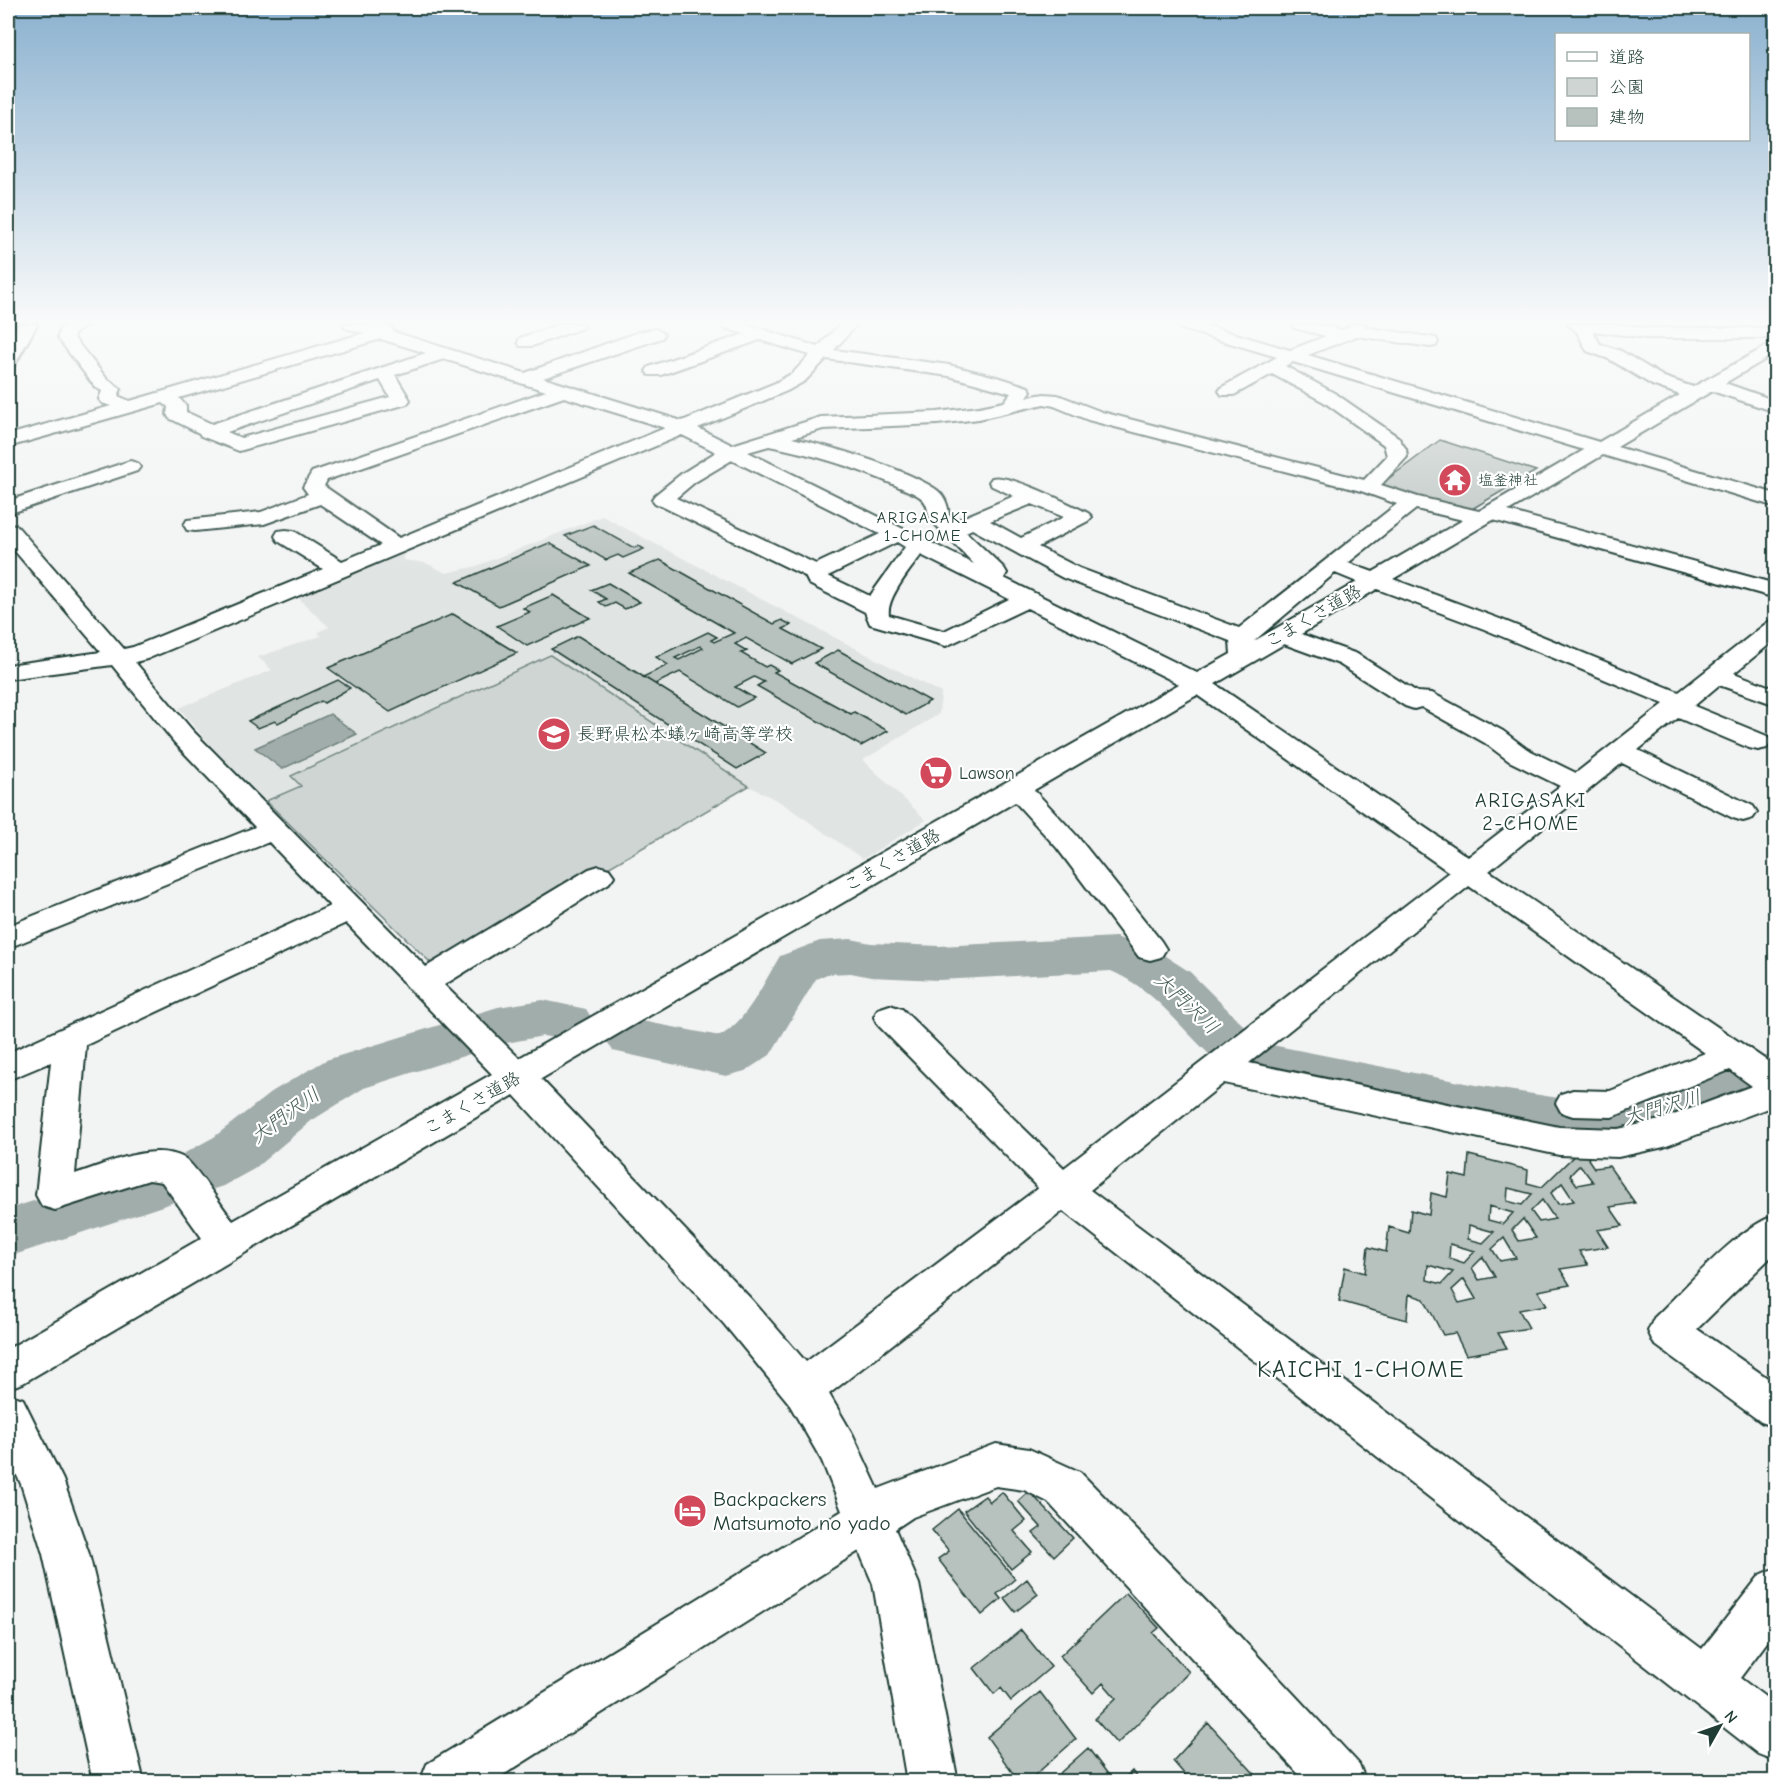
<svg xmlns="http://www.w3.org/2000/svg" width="1783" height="1789" font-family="'Comic Neue','Klee One',sans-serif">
<rect width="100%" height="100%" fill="#f2f3f3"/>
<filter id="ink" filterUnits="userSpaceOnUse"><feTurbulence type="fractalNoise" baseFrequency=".0167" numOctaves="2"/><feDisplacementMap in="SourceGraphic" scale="12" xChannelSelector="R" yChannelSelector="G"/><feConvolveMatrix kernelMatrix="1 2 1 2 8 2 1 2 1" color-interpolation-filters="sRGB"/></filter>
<g filter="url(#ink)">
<path fill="#e0e4e3" d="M602,516L941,693L939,714L863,760L926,820L863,859L782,803L749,786L436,968L217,753L179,708L272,670L258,657L321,636L318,632L329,627L295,595L405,549L403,560L426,563L446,573L474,567Z"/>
<path fill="#ced5d3" stroke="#768984" stroke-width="1.5" d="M550,655L749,786L436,968L266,801L301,786L291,776Z"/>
<path fill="#a1adaa" stroke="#6d807b" stroke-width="1.5" d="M330,714L357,734L282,769L255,748Z"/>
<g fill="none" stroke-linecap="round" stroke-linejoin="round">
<path fill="#a1adaa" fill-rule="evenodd" d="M1116,937L1162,954L1190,972L1247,1029L1272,1045L1475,1085L1565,1099L1621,1100L1776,1053V1093L1621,1142L1565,1141L1475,1127L1239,1076C1229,1069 1218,1062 1209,1054C1176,1023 1155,990 1111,971L939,980L871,977L851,973L827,974L816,979L770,1055L745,1071L726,1076L613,1051L605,1038L613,1025L631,1019L720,1036C748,1020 763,983 780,956L820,941L851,939L871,943L939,946Z
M543,1000L586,1009L594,1022L586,1035L568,1040L543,1036L501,1044L364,1088L311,1121L254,1169L223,1186L8,1257V1209L183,1154L214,1137L273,1091L326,1060L498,1007Z"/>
</g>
<path fill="#b7c1bd" stroke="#1f3d34" stroke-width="1.5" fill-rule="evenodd" d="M1440,440L1536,471L1472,509L1444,506L1376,488Z
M593,525L634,548L639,546L644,549L623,558L618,555L606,560L565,536Z
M549,543L591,566L499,606L457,582Z
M660,560L774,624L782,620L791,625L783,629L821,649L792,664L746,638L735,644L747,651L741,653L765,667L769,665L778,670L774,672L851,714L854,712L888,731L861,746L757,686L764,682L754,677L735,687L754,698L737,707L680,672L655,684L643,677L668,665L656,657L708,632L717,637L711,640L714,642L734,633L629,573ZM700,646L703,648L679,660L675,658Z
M608,583L640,602L625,609L615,603L606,607L599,602L606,599L591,590Z
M553,595L590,618L527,646L497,626L530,612L523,608Z
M453,614L517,653L390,712L328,668Z
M578,636L655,684L766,753L737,769L551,649Z
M838,650L930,701L906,715L814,663Z
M338,680L350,688L324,703L321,701L278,723L275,721L258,728L248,721Z
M1580,1150L1590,1156L1588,1159L1594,1168L1609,1166L1635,1203L1610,1207L1623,1226L1597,1230L1608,1247L1579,1251L1588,1265L1560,1269L1570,1285L1538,1291L1547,1305L1519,1310L1529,1328L1498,1333L1507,1348L1466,1355L1455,1333L1443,1335L1424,1299L1409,1294L1407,1320L1339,1301L1345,1267L1365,1273L1368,1247L1386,1252L1389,1227L1409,1233L1411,1210L1429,1215L1431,1193L1447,1197L1450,1174L1467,1178L1469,1155L1528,1170L1527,1183L1542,1187ZM1580,1165L1593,1182L1577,1185L1570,1175ZM1562,1183L1574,1201L1558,1204L1551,1193ZM1508,1188L1532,1194L1522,1205L1507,1201ZM1542,1200L1555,1219L1539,1222L1531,1211ZM1489,1206L1513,1213L1503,1224L1488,1220ZM1523,1219L1536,1238L1519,1241L1512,1230ZM1469,1225L1494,1232L1483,1243L1468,1239ZM1504,1238L1516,1258L1500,1261L1492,1249ZM1450,1244L1475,1251L1464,1263L1449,1258ZM1483,1257L1495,1277L1479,1280L1472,1268ZM1428,1265L1453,1272L1442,1284L1427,1280ZM1464,1279L1476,1299L1459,1303L1452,1290Z
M1029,1491L1073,1538L1054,1556L1033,1533L1041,1527L1018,1501Z
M1002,1492L1026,1521L1014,1531L1032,1552L1011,1569L964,1511L985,1496L990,1502Z
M958,1509L1015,1579L997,1594L1001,1599L982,1615L938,1559L949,1551L932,1530Z
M1027,1579L1038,1594L1015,1612L1004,1598Z
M1126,1593L1159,1628L1153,1633L1189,1672L1117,1744L1095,1719L1116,1698L1103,1683L1093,1693L1060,1656Z
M1021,1630L1051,1667L1011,1701L1001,1688L994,1694L974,1668Z
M1040,1692L1076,1739L1027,1782H1019L987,1737Z
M1208,1723L1262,1782H1191L1173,1761Z
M1088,1748L1114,1782H1050Z
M1132,1771L1140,1782H1121Z"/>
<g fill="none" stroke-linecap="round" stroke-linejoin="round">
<g stroke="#1f3d34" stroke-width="4">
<path id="minor" d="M68,324H88L74,334V338L107,379L121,389L118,396L130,401L364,333L345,328L343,324C358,324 378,324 392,327L394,332L525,373L639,332L656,329L664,334L662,338L543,378L682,421L775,383L793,373L810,355L760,340L661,375H649L646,371L649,367L744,334L725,328L723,324H746L818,347L840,324H857L834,350L949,365L1004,379L1028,387L1031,391L1027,397L1044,394L1058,395L1102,412L1364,480L1387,456L1384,445L1324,402L1272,374L1234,395H1222L1219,391L1222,387L1277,357L1179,328L1177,324H1202L1290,350L1326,336L1294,328L1292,324H1318L1342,330L1348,328L1350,324H1366L1365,327L1436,338L1438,342L1436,346L1430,347L1357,336L1308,355L1599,442L1680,395L1652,385L1609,359L1587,351L1577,332L1567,324H1615L1647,328H1776V338H1647L1593,331L1600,344L1621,351L1664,377L1693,387L1776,341V353L1725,383L1776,401V412L1712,391L1617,447L1776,494V507L1603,455L1508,511L1776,584V598L1493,520L1393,579L1500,619L1679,692L1768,622L1776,620V639L1734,673L1776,689V705L1719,685L1694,706L1767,736L1771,742L1767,748L1758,750L1749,748L1678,718L1638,750L1753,806L1757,812L1753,818L1743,821L1733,818L1622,763L1489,871L1776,1067V1105L1664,1147L1618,1157L1559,1155L1224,1083L1090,1190L1702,1649L1760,1575L1776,1568V1630L1740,1678L1776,1705V1761L1758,1754L1063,1211L829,1394L853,1435L878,1489L996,1444L1029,1449L1080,1472L1230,1626L1359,1764L1366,1782H1306L1048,1502L1024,1490L996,1486L913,1517L895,1529L919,1584L958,1782H907L873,1584L859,1551L492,1782H420L427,1764L842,1511L822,1461L788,1402L724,1324L514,1095L23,1383L8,1388V1349L202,1238L162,1182L149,1180L55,1210L42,1206L36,1195L51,1062L8,1080V1053L330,906L269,842L8,948V926L255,827L174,742L112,665L8,679V665L101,652L8,543V524L16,525L124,649L133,647L323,569L278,541L275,536L278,531L286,530L294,531L342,561L381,545L320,504L264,524L195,531L187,530L184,525L187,520L261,512L308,494L303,487L312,472L546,391L444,359L395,375L410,400L407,404L239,451L201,436L199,433L169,418L167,414L168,407L163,403L8,447V435L111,406L102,403L99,399L102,391L95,387L58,338L60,328ZM381,339L426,353L212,424L186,412V406L179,398ZM826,359L949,376L1011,393L1004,402L979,407L937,412L821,417L732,445L698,428L787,391L805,381ZM1293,362L1584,450L1479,511L1418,497L1381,485L1407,457L1406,449L1398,437L1336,394L1285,366ZM380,380L390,397L241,438L227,432ZM564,397L665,428L399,538L324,486L327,480ZM1044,404L1054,406L1088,420L1361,491L1397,504L1239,628L1079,568L1038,547L1088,521L1092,517L1088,513C1069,504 1009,473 992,478L989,482L992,486L1014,496L955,521L949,515C948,504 944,494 934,488C901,467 830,446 792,438L823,429L937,424L979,419ZM682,435L716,452L681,474L655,495L652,499L655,503L805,576L809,584L865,612L870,624L946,646L1027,608L1179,684L519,1058L444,985L609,883L614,876L609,869L599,866L589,869L426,967L192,730L135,662L147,659ZM769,446C812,454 854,467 895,485C903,489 913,492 920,497C930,504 926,513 932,521L974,564L748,452ZM732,460L880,534L816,564L676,498L695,482ZM1032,504L1064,517L1021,538L990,521ZM1416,509L1463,520L1373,572L1348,563ZM972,529L1063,578L1230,641L1231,654L1197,673L1004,578L1007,573L1004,568L966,532ZM897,542L905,547L870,596L828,576ZM921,555L1009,599L944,631L889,615C886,598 911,569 921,555ZM1335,573L1357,582L1254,641ZM1377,589L1484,629L1664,704L1576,773L1527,749L1503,731L1432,693L1417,692L1357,654L1301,634ZM1284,644L1339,664L1405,706L1414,709L1421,707L1485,743L1509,761L1560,786L1468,857L1215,684ZM1197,695L1449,872L1064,1168L902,1009L890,1005L878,1009L874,1017L878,1025L1038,1188L806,1362L752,1300L541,1079L1015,802L1057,848L1139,957L1150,960L1161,957L1166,949L1161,941L1077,836L1034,790ZM1469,886L1705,1053L1610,1091L1573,1090L1561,1094L1556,1103L1561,1112L1573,1116L1612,1117L1730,1070L1752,1086L1660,1120L1618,1129L1559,1127L1249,1063ZM346,923L492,1074L233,1221C223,1209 195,1164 184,1158C152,1141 107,1164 75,1174L86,1045Z
M561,324H584L582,328L532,346H520L518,342L520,338Z
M130,461L137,463L140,467L137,471L8,514V501Z
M1776,1215V1252L1697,1329L1776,1384V1427L1761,1422L1654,1344L1648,1331L1654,1318C1686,1288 1735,1229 1776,1215Z
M8,1394L23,1399L63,1480L89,1554L144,1782H93L43,1554L21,1484L8,1457Z"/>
</g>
<g stroke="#1f3d34" stroke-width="5">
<path id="major" d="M19,324H37L15,364L8,366V344Z"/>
</g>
<use href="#minor" fill="#fff" fill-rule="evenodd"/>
<use href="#major" fill="#fff" fill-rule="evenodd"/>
</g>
</g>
<linearGradient id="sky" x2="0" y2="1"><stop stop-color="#8bb1cf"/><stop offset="0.56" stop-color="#f9fafa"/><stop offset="1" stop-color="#f9fafa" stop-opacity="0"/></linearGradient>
<rect width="1783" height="574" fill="url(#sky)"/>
<defs>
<g id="temple-disc" transform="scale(1.725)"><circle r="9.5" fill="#d1495b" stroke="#fff"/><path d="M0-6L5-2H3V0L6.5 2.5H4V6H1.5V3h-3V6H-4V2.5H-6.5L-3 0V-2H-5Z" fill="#fff"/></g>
<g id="school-disc" transform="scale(1.725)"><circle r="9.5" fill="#d1495b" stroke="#fff"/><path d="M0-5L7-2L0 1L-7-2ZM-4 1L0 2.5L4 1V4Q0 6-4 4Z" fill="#fff"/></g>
<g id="supermarket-disc" transform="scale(1.725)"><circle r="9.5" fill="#d1495b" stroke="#fff"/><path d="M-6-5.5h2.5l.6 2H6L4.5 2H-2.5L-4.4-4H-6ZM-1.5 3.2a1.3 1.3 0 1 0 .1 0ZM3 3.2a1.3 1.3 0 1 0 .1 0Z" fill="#fff"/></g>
<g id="hotel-disc" transform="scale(1.725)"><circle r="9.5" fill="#d1495b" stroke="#fff"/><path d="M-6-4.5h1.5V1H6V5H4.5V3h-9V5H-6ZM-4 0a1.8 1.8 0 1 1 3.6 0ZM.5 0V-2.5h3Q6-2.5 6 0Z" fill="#fff"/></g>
</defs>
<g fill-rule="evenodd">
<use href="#temple-disc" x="1455" y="480"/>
<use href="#school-disc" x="554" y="734"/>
<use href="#supermarket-disc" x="936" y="773"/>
<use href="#hotel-disc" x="690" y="1511"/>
</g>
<g text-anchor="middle" stroke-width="4.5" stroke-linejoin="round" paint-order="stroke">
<g font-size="15" fill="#1f3d34" stroke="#fff" text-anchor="start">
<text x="1478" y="485">塩釜神社</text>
</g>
<g font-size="16" letter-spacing="1.5" fill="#1f3d34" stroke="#fff">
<text x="923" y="523">ARIGASAKI<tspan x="923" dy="18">1-CHOME</tspan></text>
</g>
<g font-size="18" fill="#1f3d34" stroke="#fff">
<text transform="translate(1313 616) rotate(-30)" y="6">こまくさ道路</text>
<text transform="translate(892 860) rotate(-30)" y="6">こまくさ道路</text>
<text transform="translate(472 1103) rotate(-30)" y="6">こまくさ道路</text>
</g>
<g font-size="18" fill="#1f3d34" stroke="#fff" text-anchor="start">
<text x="577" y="740">長野県松本蟻ヶ崎高等学校</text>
<text x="959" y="779">Lawson</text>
</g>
<g font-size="20" letter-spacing="1.5" fill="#1f3d34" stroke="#fff">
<text x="1531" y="807">ARIGASAKI<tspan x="1531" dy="23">2-CHOME</tspan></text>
</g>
<g font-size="20" font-style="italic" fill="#465f57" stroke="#fff">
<text transform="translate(1187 1003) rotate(43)" y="7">大門沢川</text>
<text transform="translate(1662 1107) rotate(-16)" y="7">大門沢川</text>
<text transform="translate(285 1115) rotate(-36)" y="7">大門沢川</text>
</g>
<g font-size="21" fill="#1f3d34" stroke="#fff" text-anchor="start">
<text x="713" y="1506">Backpackers<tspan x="713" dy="24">Matsumoto no yado</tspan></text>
</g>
<g font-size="24" letter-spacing="1.5" fill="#1f3d34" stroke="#fff">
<text x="1361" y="1377">KAICHI 1-CHOME</text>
</g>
</g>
<rect width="1783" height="1789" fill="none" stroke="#fff" stroke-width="30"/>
<rect x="15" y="15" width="1753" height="1759" fill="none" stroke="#1f3d34" stroke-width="2" filter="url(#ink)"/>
<rect x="1555" y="33" width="195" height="108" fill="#ffffff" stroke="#a5b1ae" stroke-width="1.5"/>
<rect x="1567" y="52" width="30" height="9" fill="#ffffff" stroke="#a5b1ae" stroke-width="1.5"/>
<text x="1609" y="63" font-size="18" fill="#1f3d34">道路</text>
<rect x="1567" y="78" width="30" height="18" fill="#ced5d3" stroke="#a5b1ae" stroke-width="1.5"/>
<text x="1609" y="93" font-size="18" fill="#1f3d34">公園</text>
<rect x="1567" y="108" width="30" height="18" fill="#b7c1bd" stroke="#a5b1ae" stroke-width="1.5"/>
<text x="1609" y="123" font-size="18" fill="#1f3d34">建物</text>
<g transform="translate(1720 1726) rotate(50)" stroke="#ffffff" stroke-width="4.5" paint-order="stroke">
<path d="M0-4.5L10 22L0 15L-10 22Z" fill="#1f3d34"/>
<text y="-9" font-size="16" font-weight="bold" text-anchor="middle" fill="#1f3d34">N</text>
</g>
</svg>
